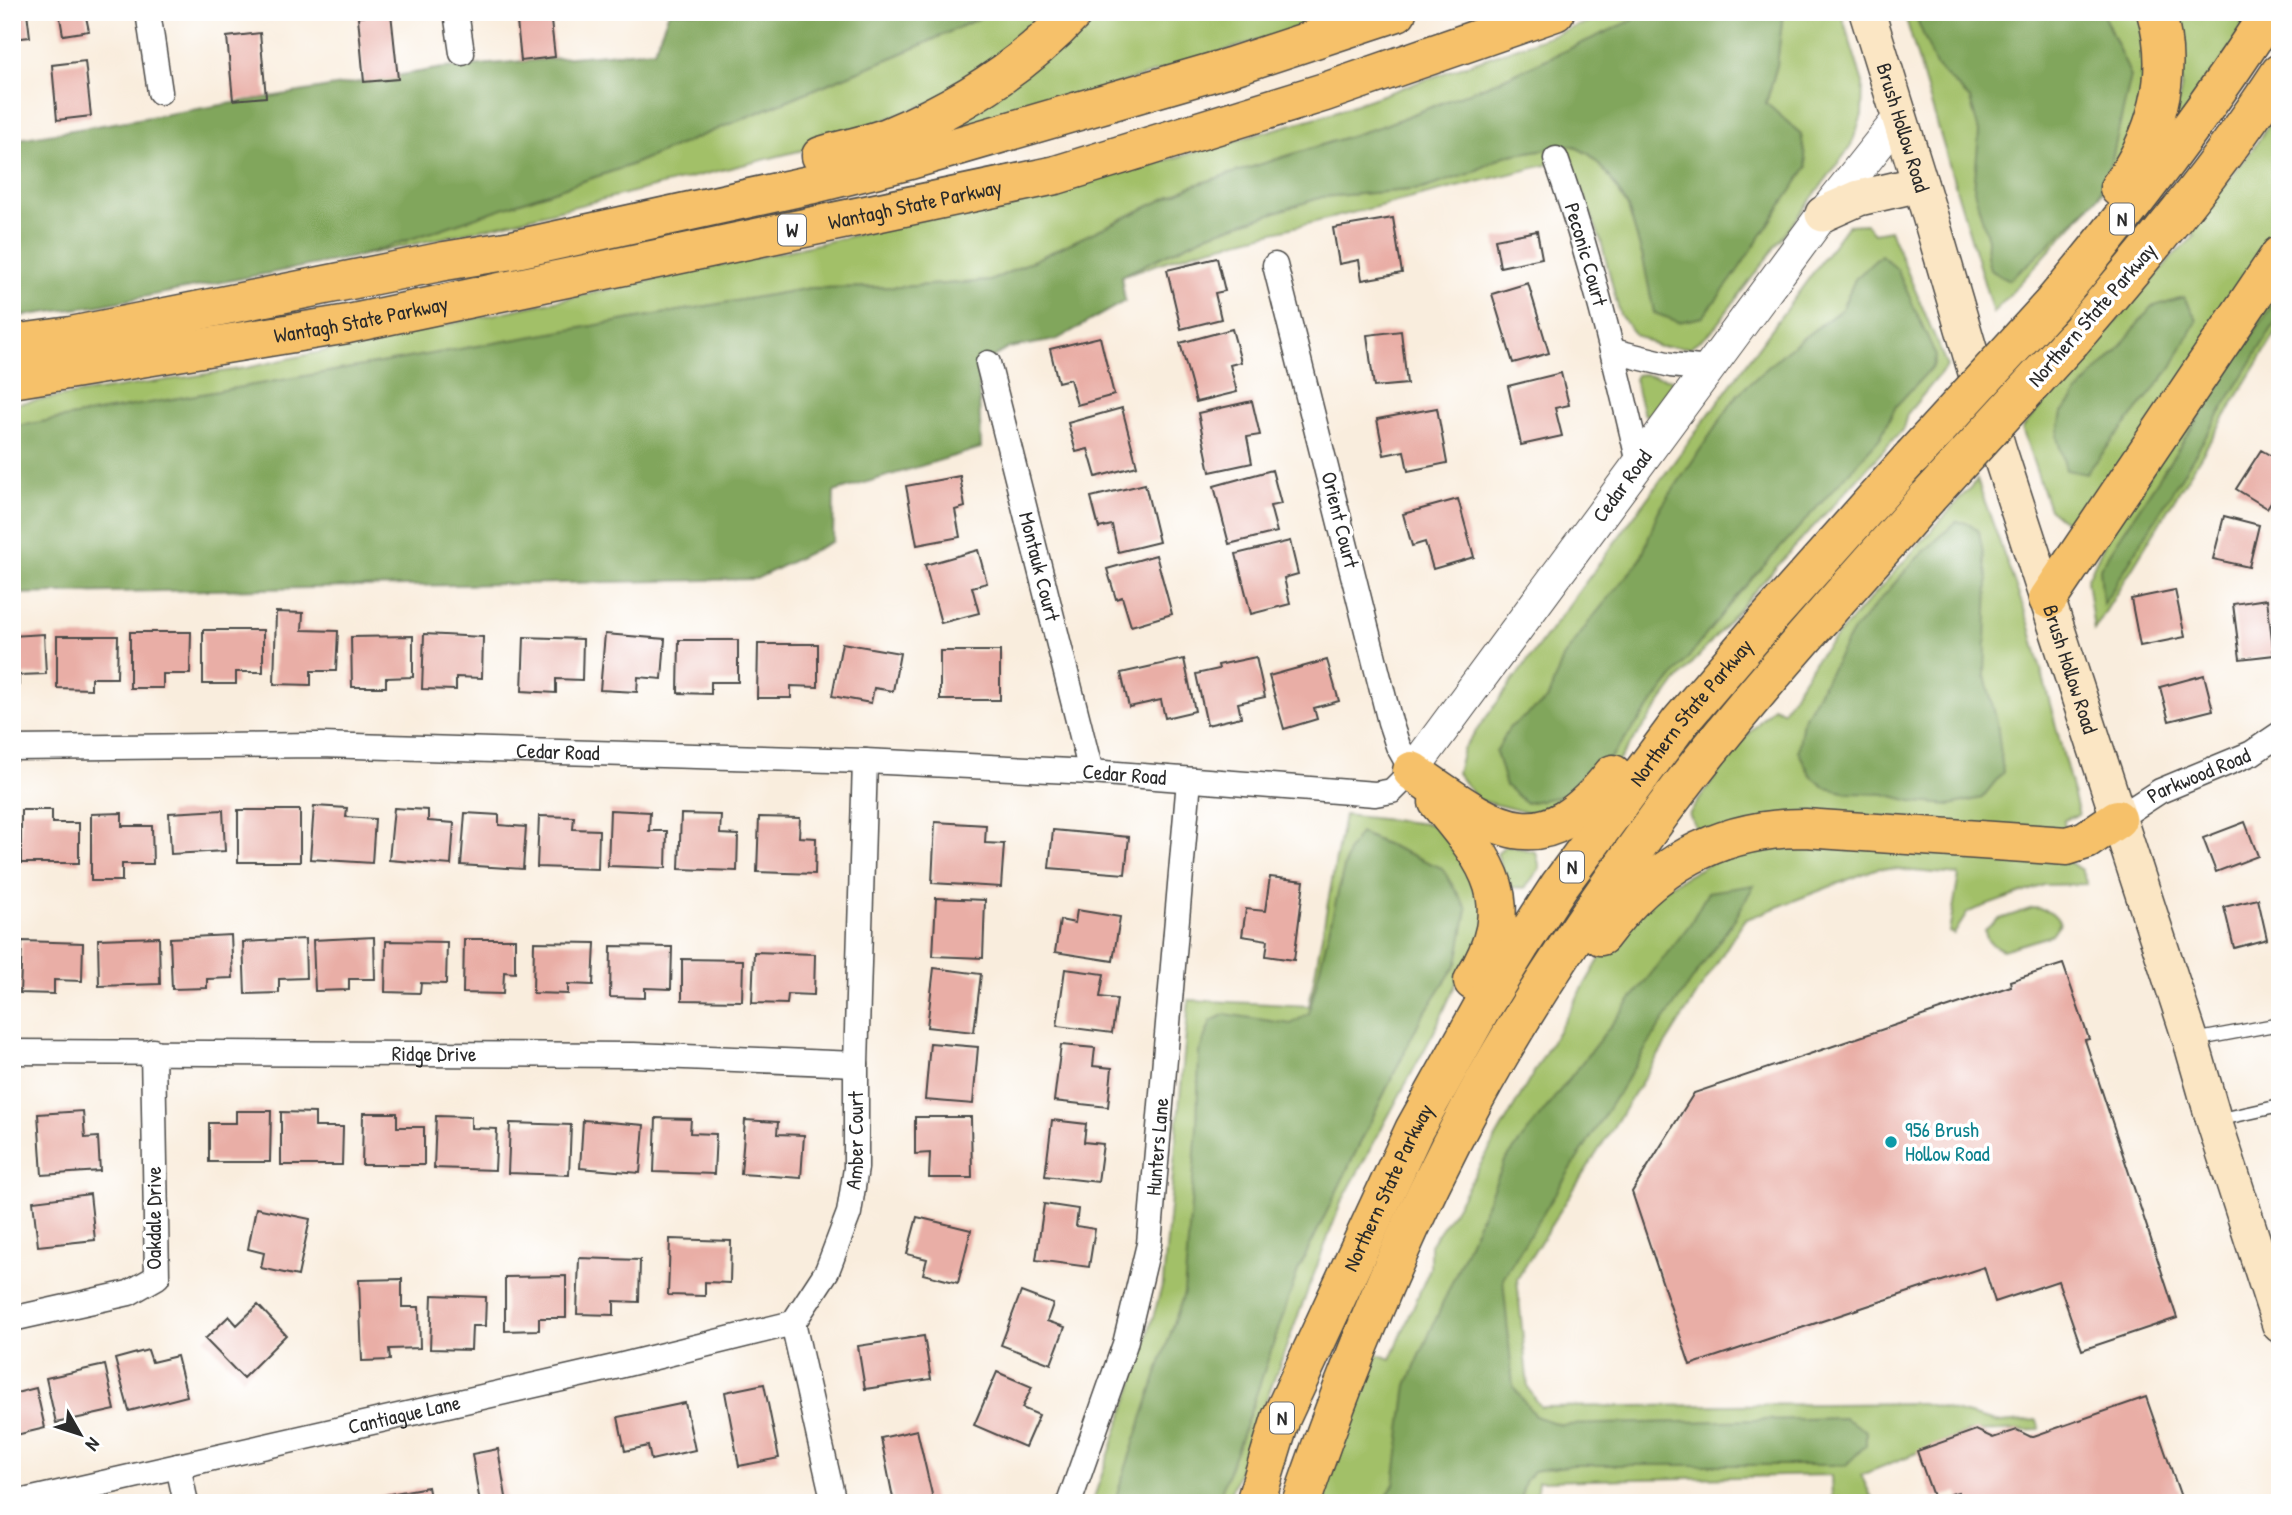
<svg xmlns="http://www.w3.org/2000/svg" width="2292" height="1515" font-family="'Patrick Hand',sans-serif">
<rect width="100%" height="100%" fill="#fff"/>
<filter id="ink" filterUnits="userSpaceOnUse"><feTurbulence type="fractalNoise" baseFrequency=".0143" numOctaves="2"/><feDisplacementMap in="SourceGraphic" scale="14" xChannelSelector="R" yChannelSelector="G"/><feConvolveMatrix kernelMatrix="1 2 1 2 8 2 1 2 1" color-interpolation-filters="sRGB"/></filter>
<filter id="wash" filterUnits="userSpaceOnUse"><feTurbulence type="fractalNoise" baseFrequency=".00686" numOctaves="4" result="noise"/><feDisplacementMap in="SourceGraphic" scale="28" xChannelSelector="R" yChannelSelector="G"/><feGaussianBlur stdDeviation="1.57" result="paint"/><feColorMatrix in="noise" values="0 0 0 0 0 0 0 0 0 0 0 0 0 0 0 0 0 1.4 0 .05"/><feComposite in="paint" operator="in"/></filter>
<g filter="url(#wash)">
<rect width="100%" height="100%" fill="#f9eddd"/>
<path fill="#a2c068" stroke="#66764a" stroke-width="2" d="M992,12H1052L1030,34L938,100L807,149L487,228L360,256L628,166L917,47Z
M1095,12H1349L1066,100L901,141L1079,30Z
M1617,12H1642L1631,21L1498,81L1385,125L1192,186L990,281L899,287L810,288L12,427V404L246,368L800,248L1129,171L1328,114Z
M1783,12H1841L1863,83L1862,115L1851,146L1712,331L1690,347H1659L1636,335L1620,315L1601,241L1570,159L1197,251L1121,276L1209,234L1322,197L1422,189L1471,173L1504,156L1571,145L1589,154L1609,176L1628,207L1643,258L1801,134L1766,104L1777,65Z
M1904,12H2144L2153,67L2139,142L2106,188L1993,313Z
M2176,12H2256L2171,137L2182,84Z
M2280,107V232L2095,509L2078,523L2063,520L2049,509L2022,428L2176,253L2195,236L2189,232L2254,147Z
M1866,224L1874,233L1890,230L1947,366L1907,414L1903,429L1760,585L1677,681L1605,779L1545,817L1478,800L1457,773L1463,749L1848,225Z
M2280,285V327L2094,630L2087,580L2109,534Z
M1643,374L1671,379L1673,383L1650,415H1645L1643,411L1634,379L1636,375Z
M1977,480L2029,623L2079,815L2064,820L2065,832L1699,835L1689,814L1736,748L1773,707L1783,711L1816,659Z
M1344,815L1437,825L1468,850L1491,924L1462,970L1434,1032L1341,1203L1227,1503H1092L1132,1388L1163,1283L1189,1000L1309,1006Z
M1795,842L2066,860L2081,870L2087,884L2044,885L1968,912L1954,934L1949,932L1959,875L1878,868L1744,920L1517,1279L1528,1388L1541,1407L1922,1403L2000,1423L2037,1420L2040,1430L1969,1432L1861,1475L1872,1498H1832L1831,1475L1538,1481L1535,1503H1319L1374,1353L1391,1359L1430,1268V1245L1456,1207L1610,941L1659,891L1727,854Z
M1506,845L1536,852L1540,868L1525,888L1507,887L1497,853Z
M2033,908C2047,909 2053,911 2060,923L2052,934L2046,937L2003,950C1992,945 1986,943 1985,930L1997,920Z"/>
<path fill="#81a65c" stroke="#566844" stroke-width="2" d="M669,12H992L917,47L628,166L360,256L96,306L12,317V140L443,68L654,50Z
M1642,12H1783L1777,65L1766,103L1801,134L1807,167L1732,279L1703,317L1679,322L1654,313L1643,258L1628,207L1609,176L1589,154L1571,145L1504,156L1471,173L1422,189L1322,197L1209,234L1121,276L1125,301L1056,340L1009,348L978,366L981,448L834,492L833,541L756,579L12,594V427L810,288L899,287L990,281L1192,186L1385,125L1498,81L1631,21Z
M1914,12H2102L2131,76L2112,159L2098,197L2034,259L2009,280L1990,270L1987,257L1988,239L1974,190L1979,132L1970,99L1936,66Z
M1881,255L1897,269L1936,356L1933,366L1896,406L1880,438L1735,598L1588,786L1563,796L1526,803L1506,786L1496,752L1509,728L1547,700L1563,658L1592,618L1641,559L1658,512L1738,394L1787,350L1842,309L1855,279Z
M2280,293V315L2103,605L2100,568Z
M2183,297L2197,319L2172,367L2086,474L2066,470L2057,437L2062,413L2084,385L2116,352L2151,307Z
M1957,521L1970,524L1979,531L1988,581L1985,676L1997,722L2003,772L1982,798L1950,805L1915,802L1884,794L1848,793L1826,788L1811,776L1798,751L1803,720L1852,632L1914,561Z
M1360,833L1442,868L1467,909L1457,963L1420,1020L1298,1271L1249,1416L1217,1503H1114L1184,1293L1197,1127L1199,1053L1211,1021L1225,1014L1291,1024L1309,1013L1348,851Z
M1754,885L1736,917L1658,1029L1503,1278L1513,1386L1535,1416L1561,1425L1844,1418L1866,1431V1445L1846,1465H1573L1533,1471L1525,1482L1519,1503H1383L1394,1484L1407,1385L1505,1161L1690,924L1708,892Z"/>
<g id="blocks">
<path fill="#e9aea6" d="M12,12H27L30,37L12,39Z
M59,12H85L89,31L63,35Z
M516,12H550L555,57L521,61Z
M391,13L398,79L364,82L358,17Z
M260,33L266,97L233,100L227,37Z
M85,61L91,116L57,120L52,65Z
M1393,218L1402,273L1362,280L1359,260L1339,264L1333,228Z
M1537,231L1542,258L1500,267L1495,239Z
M1217,258L1225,291L1215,293L1221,319L1181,329L1167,270Z
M1528,283L1549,353L1513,363L1492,294Z
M1232,329L1241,362L1230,365L1237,392L1196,402L1180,343Z
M1401,331L1407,384L1374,387L1367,335Z
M1100,337L1114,395L1077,405L1070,379L1058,382L1050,349Z
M1561,373L1569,405L1555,408L1562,436L1521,445L1508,386Z
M1252,401L1260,435L1247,437L1252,463L1210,472L1198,413Z
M1122,408L1137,466L1096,477L1088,449L1076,452L1068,423Z
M1437,408L1447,463L1408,471L1404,451L1384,455L1377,419Z
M2261,450L2280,461V488L2267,508L2236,489Z
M1272,470L1281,504L1270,506L1277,532L1229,544L1214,486Z
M960,476L965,507L955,510L960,537L917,545L906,486Z
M1145,484L1159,542L1118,552L1112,525L1099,528L1091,497Z
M1458,499L1474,557L1433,569L1425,542L1412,546L1403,514Z
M2224,516L2259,525L2249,567L2213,559Z
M1290,541L1298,574L1284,578L1290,604L1251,614L1236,554Z
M978,550L987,583L972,587L979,613L941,623L925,565Z
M1156,555L1172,614L1131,626L1122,597L1116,599L1107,569Z
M2175,590L2185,637L2140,646L2131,599Z
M2267,599L2274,655L2240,659L2233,604Z
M276,612L303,613L302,630L338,631L336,671H311V685L274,684Z
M203,630H263V672H236V684H203Z
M130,632H191L190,674H163V688H130Z
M44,634L46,674L19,675V685H12V636Z
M424,634L483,637L482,678L456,677V690L422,689Z
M605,634L665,639L662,679L638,677L637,692L600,690Z
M57,636H118L117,678H91V689L57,688Z
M413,636V677L386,678V687H352L351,637Z
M524,637L583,639L582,680L556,679V693L522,691Z
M679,640H738V682H711V694L678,693Z
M842,643L900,653L893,691L874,688L871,703L832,696Z
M758,644H818V687L791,686V698H757Z
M940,651H1000V700H940Z
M1256,657L1265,697L1238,703L1241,717L1207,725L1196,674L1219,669L1218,665Z
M1184,659L1195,711L1165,718L1161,700L1129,707L1121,673Z
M1327,660L1339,701L1314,708L1317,719L1284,729L1269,676Z
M2204,675L2213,710L2169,721L2160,687Z
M314,806L347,808L346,817L375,819L372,863L310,859Z
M394,808L428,810V821L454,823L451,865L389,860Z
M21,810H52V823H79V863H21Z
M223,810L225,851L171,854L169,813Z
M238,810H300V862H238Z
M610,810L650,812L649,831H667L666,868L608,866Z
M122,813V826H152L153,864H122V881H91V814Z
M465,813L499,815V825L526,827L523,869L461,865Z
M681,814L721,815L720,834L738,835L737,871L679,869Z
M539,816L574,817L573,829L599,830L598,869L537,867Z
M759,817L800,818L799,837L816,838L815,874L757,872Z
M935,822L986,825L985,843L1004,844L1001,887L932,883Z
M2245,822L2258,856L2216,872L2203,838Z
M1053,830L1129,837L1125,874L1049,868Z
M1270,877L1304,881L1294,960L1266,956L1268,940L1242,936L1246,909L1265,911Z
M936,898L985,900L983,958L933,956Z
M2258,899L2267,939L2234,948L2224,907Z
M1077,910L1120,917L1113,961L1055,952L1060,920L1075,923Z
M231,935L233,978L207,979V988L172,989L170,938Z
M159,937L160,984L99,986L98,939Z
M374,937L375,979H349V990L315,991L313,940Z
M305,939L306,978L279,979V993L245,994L243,942Z
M464,939H515V973L504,972L503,994L463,993Z
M22,941L83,943L82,981L54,980V994L20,993Z
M386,941L447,942L446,984L421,983L420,993L385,992Z
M534,942L595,943L593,985L568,984V994L533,993Z
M611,946L672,947L671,989L645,988V998L610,997Z
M754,952L815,954L814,995L788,994L787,1004L752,1003Z
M682,959L743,960L742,1001L682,1000Z
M2063,964L2089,1039L2085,1040L2177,1318L2082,1350L2058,1281L1995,1302L1984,1267L1690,1365L1632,1192L1694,1093L2011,986L2010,981Z
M934,968L981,974L974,1032L927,1027Z
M1065,969L1104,974L1100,997L1117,999L1112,1033L1057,1026Z
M930,1043L978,1047L973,1104L925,1100Z
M1061,1045L1095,1048L1093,1066L1112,1068L1108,1107L1054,1101Z
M83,1111L85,1138L98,1137L100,1171L42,1175L38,1114Z
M236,1111H271L270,1162H209V1123H236Z
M281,1112L315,1113V1127H343L342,1165H281Z
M363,1113H397V1127H424V1165H362Z
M436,1116L471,1117V1128L497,1129L495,1170L434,1168Z
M915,1117H971L972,1178H929L930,1153L915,1154Z
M656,1118L691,1119L690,1133L716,1134L714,1174L654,1172Z
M583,1120L644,1125L640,1173L580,1168Z
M745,1120L778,1122L777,1134L804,1135L801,1178L741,1174Z
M1052,1120L1086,1124L1084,1142L1103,1144L1098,1182L1045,1176Z
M510,1123L571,1125L569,1175L508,1173Z
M90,1194L95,1240L38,1246L33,1201Z
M1044,1204L1078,1209L1076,1226L1095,1229L1089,1267L1036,1260Z
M256,1208L310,1219L298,1276L261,1268L264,1253L248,1249Z
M917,1217L971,1230L958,1283L923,1274L927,1259L907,1254Z
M670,1239L731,1241L730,1283L705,1282V1296L668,1295Z
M579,1258L640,1260L639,1302L614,1301V1315L577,1314Z
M566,1276V1318H539V1330L505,1331V1277Z
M402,1279V1307H419L420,1348L389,1349L390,1360L362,1361L359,1280Z
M1021,1292L1053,1304L1047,1321L1065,1327L1051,1364L1001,1345Z
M432,1295L486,1297L485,1326H472L471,1350L430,1349Z
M258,1305L286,1335L243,1378L205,1339L229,1316L237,1325Z
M924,1336L931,1379L865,1389L858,1346Z
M148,1350L152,1362L177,1356L187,1396L129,1411L115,1359Z
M105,1365L115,1410L56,1423L46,1378Z
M997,1372L1032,1387L1022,1408L1039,1415L1025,1447L974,1425Z
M764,1384L779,1458L739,1466L725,1392Z
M36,1388L45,1428L12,1436V1394Z
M2146,1397L2183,1503H1961L1958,1492L1934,1499L1917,1451L1976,1430L1993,1438L2017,1430L2031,1437Z
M685,1403L695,1450L651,1460L648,1446L625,1451L618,1417Z
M917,1430L934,1503H894L881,1438Z
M498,1449L507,1503H480L472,1454Z
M428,1487L431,1503H358L357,1500Z"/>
</g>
</g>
<g filter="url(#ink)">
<use href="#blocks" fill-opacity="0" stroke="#4a4846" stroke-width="2"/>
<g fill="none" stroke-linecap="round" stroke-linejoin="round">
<g stroke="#4a4846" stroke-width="15">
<path id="service" d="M2194,1040L2280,1024
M2217,1120L2280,1106"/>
</g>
<g stroke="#4a4846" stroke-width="27">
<g id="minor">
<path d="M148,12L160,92"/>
<path d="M456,12L462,53"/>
<path id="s1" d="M1556,159C1591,258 1615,361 1639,463"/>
<path d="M1613,351L1671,365L1709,369"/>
<path id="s2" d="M988,363L1091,772"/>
<path id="s3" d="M12,748L320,745L865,761L1091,772L1375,794L1392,791L1412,771L1398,746L1390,722L1275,265"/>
<path id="s4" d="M2117,819L2160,791L2252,753L2280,734"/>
<path id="s5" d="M12,1052L634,1055L856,1064"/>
<path d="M12,1319L129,1293L157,1277L153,1051"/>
<path d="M178,1466L186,1503"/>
<path id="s6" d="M15,1503L619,1366L793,1323"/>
<path id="s7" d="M834,1503L793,1323L827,1271L849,1213L856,1168V1064L865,761"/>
<path id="s8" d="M1069,1503L1125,1344L1149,1244L1189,780"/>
</g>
</g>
<g stroke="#4a4846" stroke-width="34">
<g id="tertiary">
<path id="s9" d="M1412,771L1823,214L1900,117"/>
</g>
</g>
<g stroke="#4a4846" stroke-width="38">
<g id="secondary">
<path id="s10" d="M1867,12L1928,209L1999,451L2191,1041L2214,1121L2280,1325"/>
<path d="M1823,214L1859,198L1920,184"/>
</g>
</g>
<g stroke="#4a4846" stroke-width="41">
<g id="motorway">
<path d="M821,156C843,149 867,145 888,137C957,108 1023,67 1074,12"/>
<path d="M2119,188C2156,137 2175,75 2156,12"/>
<path d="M2053,303C2131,210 2204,114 2270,12"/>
<path d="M2072,340C2146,254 2218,168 2280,73"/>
<path d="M12,344L71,336L445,261L512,250L809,185L910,160L1230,67L1397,12"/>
<path id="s11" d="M12,379L348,324L1056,175L1325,92L1555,12"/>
<path d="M2048,599L2280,255"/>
<path d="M1412,771C1493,827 1539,869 1613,774"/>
<path d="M1438,802C1490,864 1521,903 1473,981"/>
<path d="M1601,936C1653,866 1717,828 1805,828L2067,846L2086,840L2117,819"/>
<path id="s12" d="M1255,1503L1281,1418L1414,1130L1483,1006L1520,946L1559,886L1680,722L1762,626L1912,457"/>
<path d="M1301,1503C1348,1365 1404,1229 1474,1100C1529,999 1596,902 1664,809C1745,700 1839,599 1928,497"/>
</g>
</g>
<use href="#service" stroke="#fff" stroke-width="12"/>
<use href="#minor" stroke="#fff" stroke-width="24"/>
<use href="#tertiary" stroke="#fff" stroke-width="32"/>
<use href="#secondary" stroke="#fbe6c4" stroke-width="35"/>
<use href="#motorway" stroke="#f6c16b" stroke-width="38"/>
<g stroke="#4a4846" stroke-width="41" stroke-linecap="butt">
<path id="motorway-bridge" d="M1912,457L2053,303
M1928,497L2072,340"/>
</g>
<use href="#motorway-bridge" stroke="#f6c16b" stroke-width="38"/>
</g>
</g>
<circle fill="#0f9aa8" stroke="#fff" stroke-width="2.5" cx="1891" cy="1142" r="7"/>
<g text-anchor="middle" stroke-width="7" stroke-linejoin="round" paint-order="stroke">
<g fill="#fff" stroke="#6b6b6b" stroke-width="2">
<rect x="2110" y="203.5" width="24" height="31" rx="5"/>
<rect x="778" y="214.5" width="28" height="31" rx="5"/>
<rect x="1560" y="851.5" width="24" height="31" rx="5"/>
<rect x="1270" y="1402.5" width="24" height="31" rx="5"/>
</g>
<g font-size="19" font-weight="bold" fill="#2b2b2b">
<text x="2122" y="226">N</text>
<text x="792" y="237">W</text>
<text x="1572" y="874">N</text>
<text x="1282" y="1425">N</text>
</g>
<g font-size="21" fill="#2b2b2b" stroke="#fff">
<text dy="7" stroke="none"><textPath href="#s10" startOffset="121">Brush Hollow Road</textPath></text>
<text dy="7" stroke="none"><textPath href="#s11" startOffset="920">Wantagh State Parkway</textPath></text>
<text dy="7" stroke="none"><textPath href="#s1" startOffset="100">Peconic Court</textPath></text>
<text transform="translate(2092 315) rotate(-49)" y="7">Northern State Parkway</text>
<text dy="7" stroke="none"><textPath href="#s11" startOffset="354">Wantagh State Parkway</textPath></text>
<text dy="7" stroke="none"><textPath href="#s9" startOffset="354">Cedar Road</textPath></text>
<text transform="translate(1340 520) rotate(76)" y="7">Orient Court</text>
<text dy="7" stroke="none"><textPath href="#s2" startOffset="210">Montauk Court</textPath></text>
<text dy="7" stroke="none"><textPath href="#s10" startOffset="688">Brush Hollow Road</textPath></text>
<text dy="7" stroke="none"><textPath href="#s12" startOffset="908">Northern State Parkway</textPath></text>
<text dy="7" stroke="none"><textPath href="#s3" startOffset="546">Cedar Road</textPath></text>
<text dy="7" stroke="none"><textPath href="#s3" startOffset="1113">Cedar Road</textPath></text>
<text dy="7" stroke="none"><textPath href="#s4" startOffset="93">Parkwood Road</textPath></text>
<text dy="7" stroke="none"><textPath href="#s5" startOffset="422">Ridge Drive</textPath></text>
<text dy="7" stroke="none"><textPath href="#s7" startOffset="382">Amber Court</textPath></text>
<text dy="7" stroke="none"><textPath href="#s8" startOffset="369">Hunters Lane</textPath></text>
<text dy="7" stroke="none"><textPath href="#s12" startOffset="343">Northern State Parkway</textPath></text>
<text transform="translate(154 1218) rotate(-90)" y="7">Oakdale Drive</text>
<text dy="7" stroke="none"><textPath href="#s6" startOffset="399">Cantiague Lane</textPath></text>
</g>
<g font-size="21" fill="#0d838f" stroke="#fff" text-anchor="start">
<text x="1905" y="1137">956 Brush<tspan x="1905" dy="24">Hollow Road</tspan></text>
</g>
</g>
<rect width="2292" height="1515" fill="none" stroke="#fff" stroke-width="42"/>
<g transform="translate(80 1434) rotate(129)" stroke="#ffffff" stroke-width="5" paint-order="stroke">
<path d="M0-5L12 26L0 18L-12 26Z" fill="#2b2b2b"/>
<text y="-10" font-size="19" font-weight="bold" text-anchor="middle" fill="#2b2b2b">N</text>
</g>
</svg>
